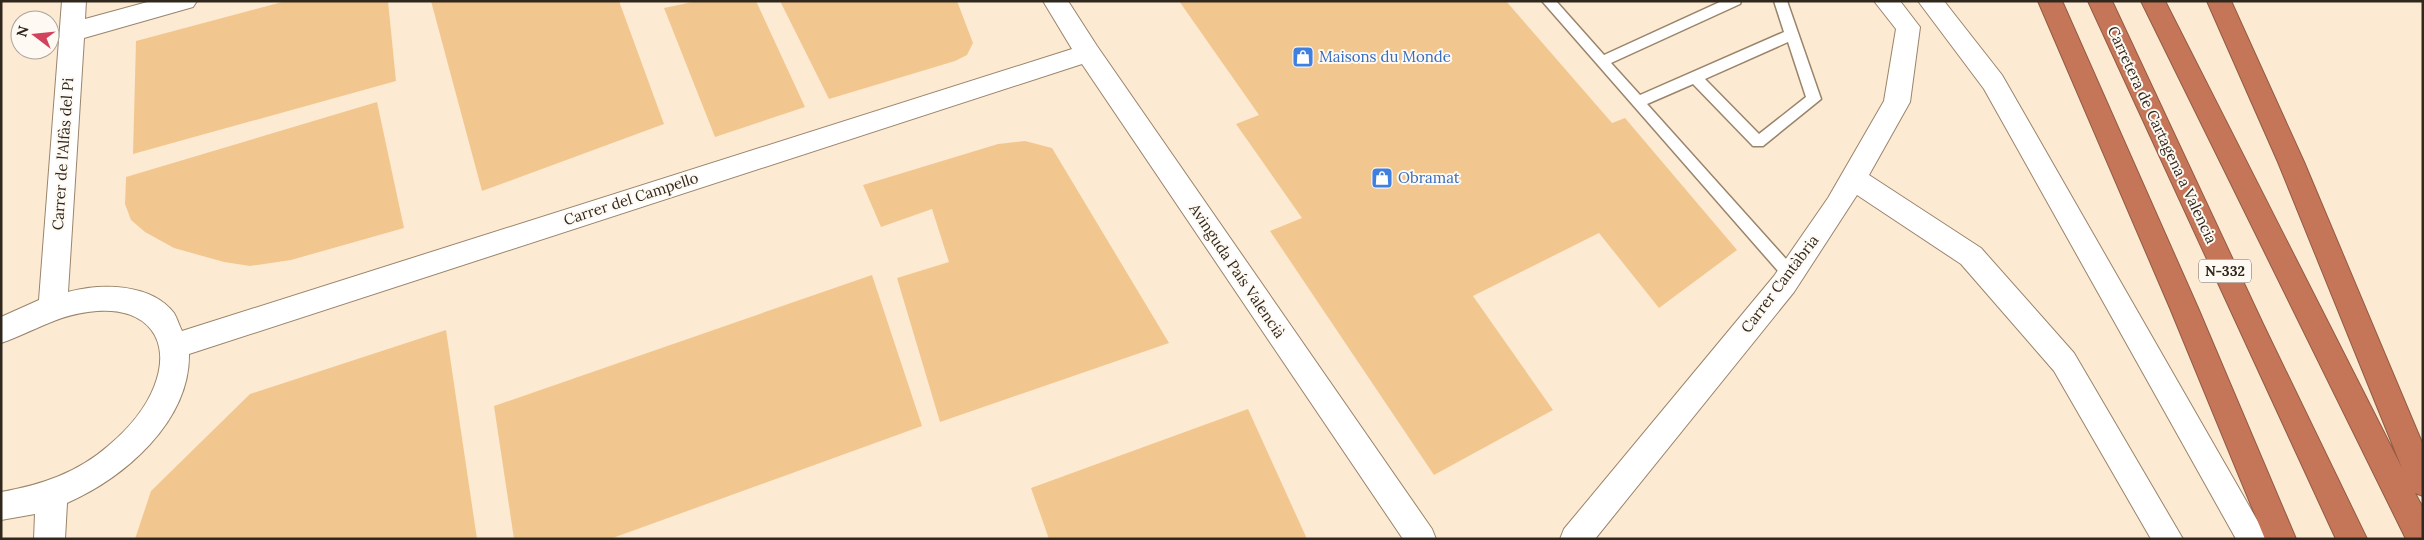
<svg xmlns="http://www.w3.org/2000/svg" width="2424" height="540" font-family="Lora,serif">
<rect width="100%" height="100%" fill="#fdead2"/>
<path fill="#f2c78f" d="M286,1H388L396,81L133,154L136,41Z
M431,1H619L664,124L482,191Z
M697,1H756L805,107L715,137L664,8Z
M780,1H957L973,43L967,55L955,61L829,99Z
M1179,1H1506L1612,123L1625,118L1737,250L1659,308L1599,233L1473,296L1553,410L1434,475L1270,231L1302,218L1236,124L1259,115Z
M377,102L404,228L291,260L250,266L224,262L174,248L145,232L131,220L125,204L126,177Z
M1025,141L1052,148L1169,343L940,422L897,278L949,262L932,209L881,227L863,185L998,144Z
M872,275L922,426L610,539H514L494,406Z
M446,330L477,539H135L151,491L250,394Z
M1248,409L1307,539H1049L1031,488Z"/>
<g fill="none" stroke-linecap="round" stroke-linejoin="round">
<g stroke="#9a846a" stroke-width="3">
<path id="lane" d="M1542,1H1556L1604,55L1722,1H1741L1740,4L1611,63L1640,95L1784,32L1774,1H1787L1821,99L1763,146H1753L1693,84L1647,104L1795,269L1798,274L1795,279L1790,280L1785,279ZM1788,42L1806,97L1759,134L1705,79Z"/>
</g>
<g stroke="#9a846a" stroke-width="2">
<path id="street" d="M62,1H86L85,19L151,1H197L193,7L84,38L68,292C101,283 151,283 174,313C177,318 179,325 182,331L1072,49L1043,1H1068L1097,46L1432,529L1436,539H1403L1082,64L189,354C190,422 124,478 67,503L65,539H34L35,514L1,520V492C41,485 77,473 108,446C126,431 145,410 154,387C173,340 147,307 97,311C57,314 36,331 1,343V317L39,300Z
M1874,1H1900L1920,27L1910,102L1869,175L1981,248L2074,353L2183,539H2151L2054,371L1961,264L1857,195L1794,292L1595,539H1560L1564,529L1774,276L1828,198L1884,101L1896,29Z
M1918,1H1944L2002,75L2268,539H2236L1984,89Z"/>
</g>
<g stroke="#925b43" stroke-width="2">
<path id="highway" d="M2038,1H2062L2198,308L2296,539H2265L2170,308Z
M2088,1H2112L2263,324L2367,539H2336Z
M2141,1H2165L2402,468L2278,162L2207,1H2231L2304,162L2423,445V496L2415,493L2423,508V539H2406Z"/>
</g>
<use href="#lane" fill="#fff" fill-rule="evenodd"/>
<use href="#street" fill="#fff" fill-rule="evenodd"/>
<use href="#highway" fill="#c67658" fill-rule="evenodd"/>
</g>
<defs>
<g id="shop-square" transform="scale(1.125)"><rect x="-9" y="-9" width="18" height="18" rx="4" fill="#3f7fe0" stroke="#fef9f3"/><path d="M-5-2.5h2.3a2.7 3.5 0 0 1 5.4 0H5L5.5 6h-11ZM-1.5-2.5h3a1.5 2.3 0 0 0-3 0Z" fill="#fff"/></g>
</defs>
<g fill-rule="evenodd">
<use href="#shop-square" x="1303" y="57"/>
<use href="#shop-square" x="1382" y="178"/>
</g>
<g text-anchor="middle" stroke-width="4" stroke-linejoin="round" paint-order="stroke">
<rect fill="#fef9f3" stroke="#6e675d" stroke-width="1" x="2199" y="259.5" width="52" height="23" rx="4"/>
<g font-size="14" font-weight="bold" fill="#30281d">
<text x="2225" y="276">N-332</text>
</g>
<g font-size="15" fill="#366cbe" stroke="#fef9f3" text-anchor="start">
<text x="1319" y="62">Maisons du Monde</text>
<text x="1398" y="183">Obramat</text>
</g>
<g font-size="15" fill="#30281d" stroke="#fef9f3">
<text transform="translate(2162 135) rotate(65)" y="5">Carretera de Cartagena a Valencia</text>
<text transform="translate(63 154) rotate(-86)" y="5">Carrer de l'Alfàs del Pi</text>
<text transform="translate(631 199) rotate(-18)" y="5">Carrer del Campello</text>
<text transform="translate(1237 271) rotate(56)" y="5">Avinguda País Valencià</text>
<text transform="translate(1780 284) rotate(-53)" y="5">Carrer Cantàbria</text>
</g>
</g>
<rect width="2424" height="540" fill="none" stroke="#30281d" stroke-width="5"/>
<g transform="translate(35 35) rotate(286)"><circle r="24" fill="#fef9f3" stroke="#aca59d"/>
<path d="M0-4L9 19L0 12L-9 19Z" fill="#d2425c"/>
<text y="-8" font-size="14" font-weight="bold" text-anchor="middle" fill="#30281d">N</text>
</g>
</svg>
